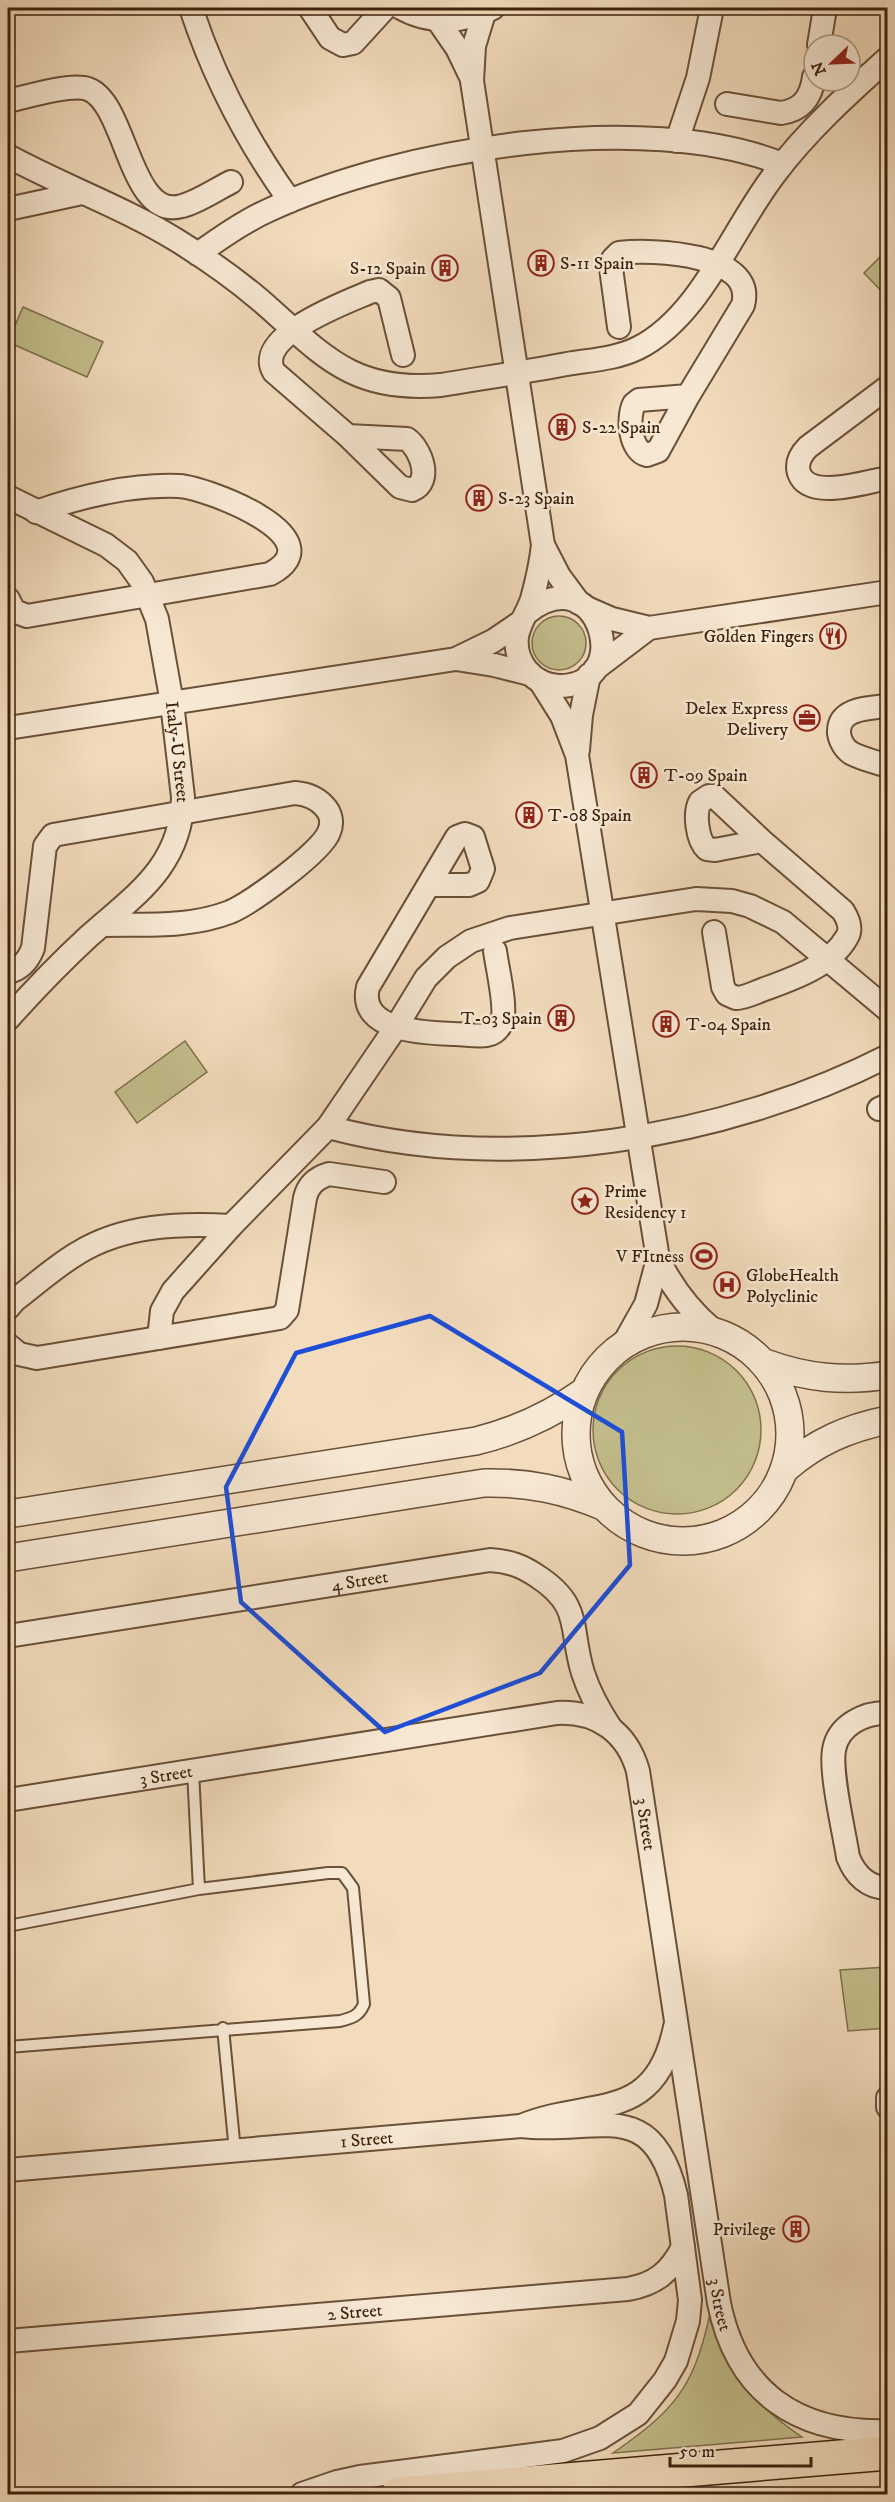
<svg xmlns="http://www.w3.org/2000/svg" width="895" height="2502" font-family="'IM FELL DW Pica',serif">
<rect width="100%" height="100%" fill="#f2dcbd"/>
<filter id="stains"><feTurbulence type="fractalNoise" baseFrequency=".00333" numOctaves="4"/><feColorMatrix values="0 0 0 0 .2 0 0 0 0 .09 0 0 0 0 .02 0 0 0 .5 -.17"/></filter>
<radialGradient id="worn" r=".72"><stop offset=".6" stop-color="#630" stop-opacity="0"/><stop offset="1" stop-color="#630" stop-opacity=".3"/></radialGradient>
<path fill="#c3be8c" stroke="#80704c" stroke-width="1.5" d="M887,250V297L864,273Z
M23,307L103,342L87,377L8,342Z
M532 643a27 27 0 1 1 54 0a27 27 0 1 1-54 0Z
M185,1041L207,1072L137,1123L115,1092Z
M593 1430a84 84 0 1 1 168 0a84 84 0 1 1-168 0Z
M887,1967V2028L848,2031L840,1970Z
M709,2318C732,2374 751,2403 802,2437L613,2453C672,2412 693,2390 709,2318Z"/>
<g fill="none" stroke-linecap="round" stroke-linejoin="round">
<g stroke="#6a5038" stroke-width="14">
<path id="service" d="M8,1926L199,1889
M223,2028L235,2151
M8,2047L340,2021C352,2018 359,2016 364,2004L353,1888L342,1873H328L199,1889L193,1771"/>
</g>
<g stroke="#6a5038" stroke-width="26">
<g id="minor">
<path d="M191,8C214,78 247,141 290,201"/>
<path d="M310,8L330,38L343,45L353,43L385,8"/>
<path d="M401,8C429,24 465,23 493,8"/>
<path d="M484,13L474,46L472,81L543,545C541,563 537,581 532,599C528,612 519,623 517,637C514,662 533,685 559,686C637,687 599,556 528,612"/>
<path d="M437,19L457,48L471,77"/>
<path d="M819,45L825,8"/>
<path d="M8,101C27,97 70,83 88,89C127,103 129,221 182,206C198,202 215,190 231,182"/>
<path d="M727,104L781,113C802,110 811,98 814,77"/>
<path d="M677,141L698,78L712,8"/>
<path d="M8,156C63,186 125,208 178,241C207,259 234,278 260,300C322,354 351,393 441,385C483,378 525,372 567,364C590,360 616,359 638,348C700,317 732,230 774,175C806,132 848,94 888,58"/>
<path d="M8,209L82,193"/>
<path d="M198,254C220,238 243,222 267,211C400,148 645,109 782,164"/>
<path d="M619,327L611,268L613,259L619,253C652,249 757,253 743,305L688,396L658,451L647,455C630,451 627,418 634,404L639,400L688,396"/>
<path d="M888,387L808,447C801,454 796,463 799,473C809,501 865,482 888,478"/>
<path d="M348,436L407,439C421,449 433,482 412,490L400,487L348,436L274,372C253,336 347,302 370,292L379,290L389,298L403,355"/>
<path id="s1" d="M8,497L106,545L127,561L142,582L157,619L172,703L183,797C181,867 135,895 88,937C60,963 33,991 8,1019"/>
<path d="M543,545L559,576L579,603"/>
<path d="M8,599L14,611L27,616L270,574C338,538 208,488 179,486C130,484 82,496 36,512"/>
<path d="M589,609L612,619L649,628L888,592"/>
<path d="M456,659L494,665L530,674"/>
<path d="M595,669L649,628"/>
<path d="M540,681L562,716L577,755L658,1259C672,1287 689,1310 713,1330"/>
<path d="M888,706C869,708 838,708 839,733C840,741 845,749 851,753C862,759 876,762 888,766"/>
<path d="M8,728L456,659L493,641L521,622"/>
<path d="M578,750L581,715L589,675"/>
<path d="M429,885H469L478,881L483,869L473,837L465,834L457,837L368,987C357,1032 427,1033 455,1034C465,1034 477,1037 487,1035C493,1034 498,1030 501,1024C508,1011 497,967 495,951"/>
<path d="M714,932L723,987L727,994L736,998C744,998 754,993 762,990C792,979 830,967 847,937C852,929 848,919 843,911L762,841L714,796H709L700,802C694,813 697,840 707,849L715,850L762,841"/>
<path d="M8,972C21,969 28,961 33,948L45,846L53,835L295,793C307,794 316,797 324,806C331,813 333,823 329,832C322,852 251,903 230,912C189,928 144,924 102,925"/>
<path d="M879,1109L888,1105"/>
<path d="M328,1127C506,1175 725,1139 888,1056"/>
<path d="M8,1308L15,1300C36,1284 56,1266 78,1253C123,1225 180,1223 231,1226"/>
<path d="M159,1338L162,1311L173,1291L231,1226L328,1127L396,1027L426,978L447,957L471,941L510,928L696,899L732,901L750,906L783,922L888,1010"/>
<path d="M8,1345L19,1354L37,1358L280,1318L287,1310L305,1198C308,1185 316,1178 329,1174L384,1182"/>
<path d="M623,1345L646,1304L658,1259"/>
<path id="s2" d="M8,1636L490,1560C509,1561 522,1566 537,1576C583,1606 569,1628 583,1673C589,1692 599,1710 610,1727"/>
<path d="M888,1713C865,1712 838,1725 834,1750C830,1773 844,1831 848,1857C855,1875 868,1888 888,1888"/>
<path id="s3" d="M8,1800L557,1713C597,1711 627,1732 638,1771L719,2303C737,2393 798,2434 888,2431"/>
<path d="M888,2098V2107"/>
<path id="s4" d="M8,2170L521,2126C591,2097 655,2125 675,2027"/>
<path id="s5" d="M8,2341L628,2289C656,2284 670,2272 683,2247"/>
<path d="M302,2494L337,2482L360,2477L563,2451L600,2438L638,2414L665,2380L676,2361L688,2321L690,2300L676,2195C652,2094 597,2135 521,2126"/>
</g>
</g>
<g stroke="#6a5038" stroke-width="30">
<path id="tertiary" d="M576 1434a107 107 0 1 1 214 0a107 107 0 1 1-214 0Z
M765,1363C806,1378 844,1382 888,1375
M785,1469C816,1442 848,1428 888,1420
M8,1514L476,1441C517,1431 551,1415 585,1391
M8,1558L484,1483C528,1482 565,1490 605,1507"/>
</g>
<g stroke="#3c210c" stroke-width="36">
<path id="motorway" d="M398,2494L888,2453"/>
</g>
<use href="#service" stroke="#f7e8d4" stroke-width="10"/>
<use href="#minor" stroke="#f7e8d4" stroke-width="22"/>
<use href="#tertiary" stroke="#f7e8d4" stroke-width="27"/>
<use href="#motorway" stroke="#f2dcbd" stroke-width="33"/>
</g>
<path fill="none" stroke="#1d4ed8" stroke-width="4.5" stroke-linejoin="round" d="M430,1316L622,1432L630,1565L540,1673L385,1732L241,1602L226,1487L296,1353Z"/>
<defs>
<g id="building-ring" transform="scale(1.35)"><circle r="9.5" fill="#f7e8d4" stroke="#8f2418" stroke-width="1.5"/><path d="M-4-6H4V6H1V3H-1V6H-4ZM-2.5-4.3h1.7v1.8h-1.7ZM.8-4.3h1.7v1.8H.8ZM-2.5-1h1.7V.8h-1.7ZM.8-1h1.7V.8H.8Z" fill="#8f2418"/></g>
<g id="restaurant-ring" transform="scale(1.35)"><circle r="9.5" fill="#f7e8d4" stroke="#8f2418" stroke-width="1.5"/><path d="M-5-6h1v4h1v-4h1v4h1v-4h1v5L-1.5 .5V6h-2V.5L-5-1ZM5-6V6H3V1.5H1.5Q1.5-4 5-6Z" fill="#8f2418"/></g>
<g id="office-ring" transform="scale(1.35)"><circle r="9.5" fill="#f7e8d4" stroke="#8f2418" stroke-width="1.5"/><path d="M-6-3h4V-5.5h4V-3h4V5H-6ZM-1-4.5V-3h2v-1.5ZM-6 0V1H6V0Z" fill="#8f2418"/></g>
<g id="sight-ring" transform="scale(1.35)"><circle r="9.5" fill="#f7e8d4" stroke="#8f2418" stroke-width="1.5"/><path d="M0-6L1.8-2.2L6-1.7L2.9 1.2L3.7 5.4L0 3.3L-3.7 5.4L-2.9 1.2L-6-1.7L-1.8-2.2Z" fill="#8f2418"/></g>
<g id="stadium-ring" transform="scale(1.35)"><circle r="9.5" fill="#f7e8d4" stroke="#8f2418" stroke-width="1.5"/><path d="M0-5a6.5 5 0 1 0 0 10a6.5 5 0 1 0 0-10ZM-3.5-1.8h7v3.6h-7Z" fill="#8f2418"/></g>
<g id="hospital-ring" transform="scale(1.35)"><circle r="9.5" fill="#f7e8d4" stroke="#8f2418" stroke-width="1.5"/><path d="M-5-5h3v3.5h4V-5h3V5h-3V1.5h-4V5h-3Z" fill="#8f2418"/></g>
</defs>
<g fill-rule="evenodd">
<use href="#building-ring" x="541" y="263"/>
<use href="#building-ring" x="445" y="268"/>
<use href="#building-ring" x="562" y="427"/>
<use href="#building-ring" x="479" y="498"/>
<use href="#restaurant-ring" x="833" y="636"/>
<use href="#office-ring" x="807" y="718"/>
<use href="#building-ring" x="644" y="775"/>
<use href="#building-ring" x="529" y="815"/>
<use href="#building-ring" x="561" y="1018"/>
<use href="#building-ring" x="666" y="1024"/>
<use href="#sight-ring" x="585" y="1201"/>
<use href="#stadium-ring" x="704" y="1256"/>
<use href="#hospital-ring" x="727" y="1285"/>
<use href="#building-ring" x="796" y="2229"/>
</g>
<g text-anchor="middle" stroke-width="5" stroke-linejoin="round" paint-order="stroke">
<g font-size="18" fill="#3c210c" stroke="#f7e8d4" text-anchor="start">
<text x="560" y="269">S-11 Spain</text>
<text x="426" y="274" text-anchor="end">S-12 Spain</text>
<text x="582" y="433">S-22 Spain</text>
<text x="498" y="504">S-23 Spain</text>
<text x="814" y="642" text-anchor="end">Golden Fingers</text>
<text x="788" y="714" text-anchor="end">Delex Express<tspan x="788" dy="21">Delivery</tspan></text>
<text x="664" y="781">T-09 Spain</text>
<text x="548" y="821">T-08 Spain</text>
<text x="542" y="1024" text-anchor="end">T-03 Spain</text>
<text x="686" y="1030">T-04 Spain</text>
<text x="604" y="1197">Prime<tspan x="604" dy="21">Residency 1</tspan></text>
<text x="684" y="1262" text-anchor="end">V FItness</text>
<text x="746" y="1281">GlobeHealth<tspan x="746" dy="21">Polyclinic</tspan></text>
<text x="776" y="2235" text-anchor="end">Privilege</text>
</g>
<g font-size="18" fill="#3c210c" stroke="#f7e8d4">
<text dy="6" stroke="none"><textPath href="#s1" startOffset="336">Italy-U Street</textPath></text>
<text dy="6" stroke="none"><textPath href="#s2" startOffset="356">4 Street</textPath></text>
<text dy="6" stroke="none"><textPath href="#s3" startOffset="160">3 Street</textPath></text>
<text dy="6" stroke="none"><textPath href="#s3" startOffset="718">3 Street</textPath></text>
<text dy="6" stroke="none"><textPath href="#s4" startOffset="360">1 Street</textPath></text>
<text dy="6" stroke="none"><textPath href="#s3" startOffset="1204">3 Street</textPath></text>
<text dy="6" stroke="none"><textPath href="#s5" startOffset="348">2 Street</textPath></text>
</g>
</g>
<rect width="895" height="2502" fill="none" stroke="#f2dcbd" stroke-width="30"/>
<rect x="9" y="9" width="877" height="2484" fill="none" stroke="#3c210c" stroke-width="3"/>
<rect x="15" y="15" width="865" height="2472" fill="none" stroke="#3c210c" stroke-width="1.5"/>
<g transform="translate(832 63) rotate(247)"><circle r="28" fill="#f7e8d4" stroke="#ac9884" stroke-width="1.5"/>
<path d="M0-4.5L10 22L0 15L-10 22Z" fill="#8f2418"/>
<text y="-9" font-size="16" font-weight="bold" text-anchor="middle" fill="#3c210c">N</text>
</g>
<path d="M670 2457v9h141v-9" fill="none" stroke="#3c210c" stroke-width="3"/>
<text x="679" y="2457" font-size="18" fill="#3c210c" stroke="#f7e8d4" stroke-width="4.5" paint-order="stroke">50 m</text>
<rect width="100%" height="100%" filter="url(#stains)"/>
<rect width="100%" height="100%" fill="url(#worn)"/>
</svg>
